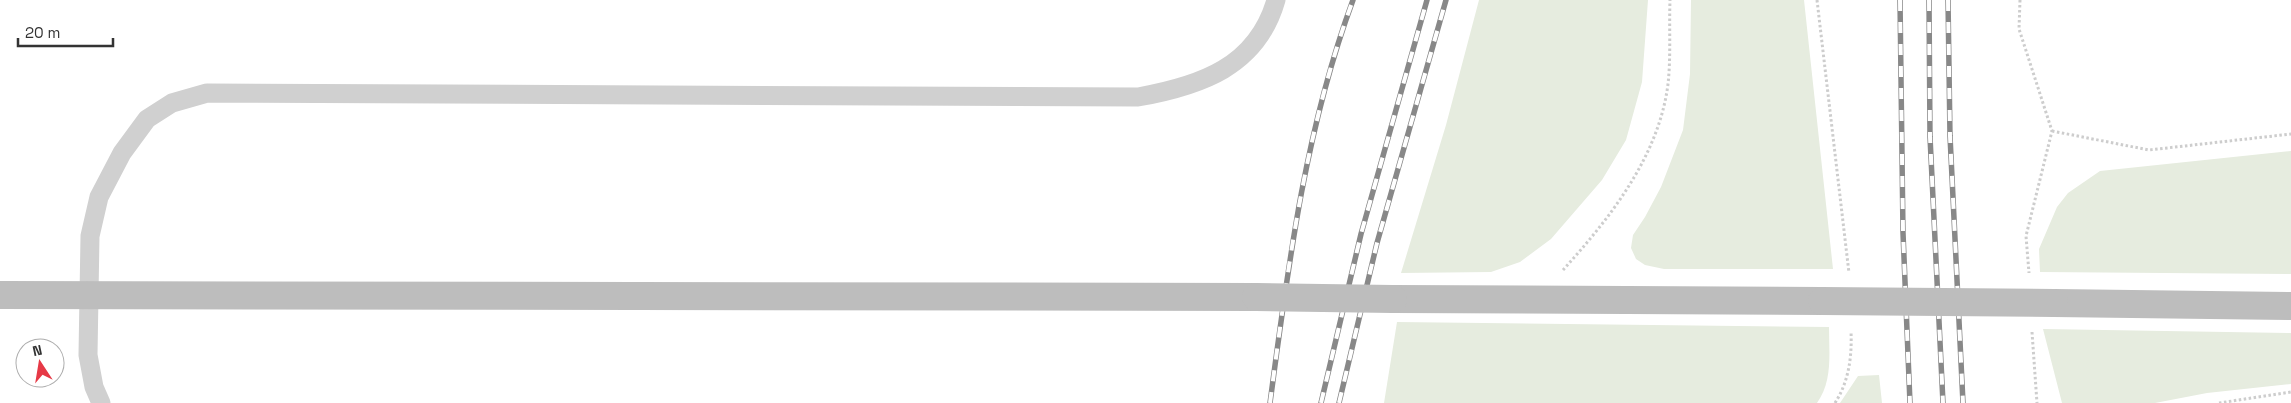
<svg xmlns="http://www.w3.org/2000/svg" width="2291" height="403" font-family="'Space Grotesk',sans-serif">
<rect width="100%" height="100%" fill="#fff"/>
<path fill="#e6ecdf" d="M1479,0H1648L1642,82L1626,140L1602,180L1551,239L1520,262L1491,272L1401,273L1446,125Z
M1691,0H1804L1833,269H1664L1645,265L1636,259L1631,248L1633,235L1645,217L1661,187L1683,130L1690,74Z
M2291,151V274L2040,272L2039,249L2057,207L2068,193L2100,171Z
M1397,322L1829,327C1829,353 1833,381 1817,403H1384Z
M2043,329L2291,333V384L2207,393L2155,403H2062Z
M1879,375L1882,403H1840L1858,376Z"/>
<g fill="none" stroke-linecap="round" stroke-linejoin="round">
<path stroke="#cdcdcd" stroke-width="3" stroke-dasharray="2.5 2.5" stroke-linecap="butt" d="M1817,0L1849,273
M2020,0L2019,29L2052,131L2026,236L2029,273
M2052,131L2149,150L2291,134
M1563,270C1610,218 1659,156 1668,84C1671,57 1669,28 1670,0
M2032,332L2037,403
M1835,403C1849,381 1852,357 1851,331
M2219,403L2291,392"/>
<path stroke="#d0d0d0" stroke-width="19" d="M101,403L94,387L88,355L90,236L99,197L122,153L147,119L172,103L207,93L1138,97C1200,86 1257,67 1276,0"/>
<path stroke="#bdbdbd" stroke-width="28" d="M0,295L1256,297
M1393,299L1822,301
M2054,303L2291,306"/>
<g stroke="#888" stroke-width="5.5">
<path id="rail" d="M1900,0L1903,233L1910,403
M1929,0L1930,137L1943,403
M1948,0L1950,136L1963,403
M1270,403C1288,267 1305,130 1353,0
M1321,403L1361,234L1427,0
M1339,403L1377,243L1446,0"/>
</g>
<use href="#rail" stroke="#fff" stroke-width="4" stroke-dasharray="11" stroke-linecap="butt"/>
<path stroke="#bdbdbd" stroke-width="28" d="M1256,297L1393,299
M1822,301L2054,303"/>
</g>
<g transform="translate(40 363) rotate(348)"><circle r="24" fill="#ffffff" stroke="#adadad"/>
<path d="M0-4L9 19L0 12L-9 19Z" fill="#e63946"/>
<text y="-8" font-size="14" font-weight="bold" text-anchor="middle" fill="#333333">N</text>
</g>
<path d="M18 38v8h95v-8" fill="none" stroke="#333333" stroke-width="2.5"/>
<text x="25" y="38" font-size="15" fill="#333333" stroke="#ffffff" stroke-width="4" paint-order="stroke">20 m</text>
</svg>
